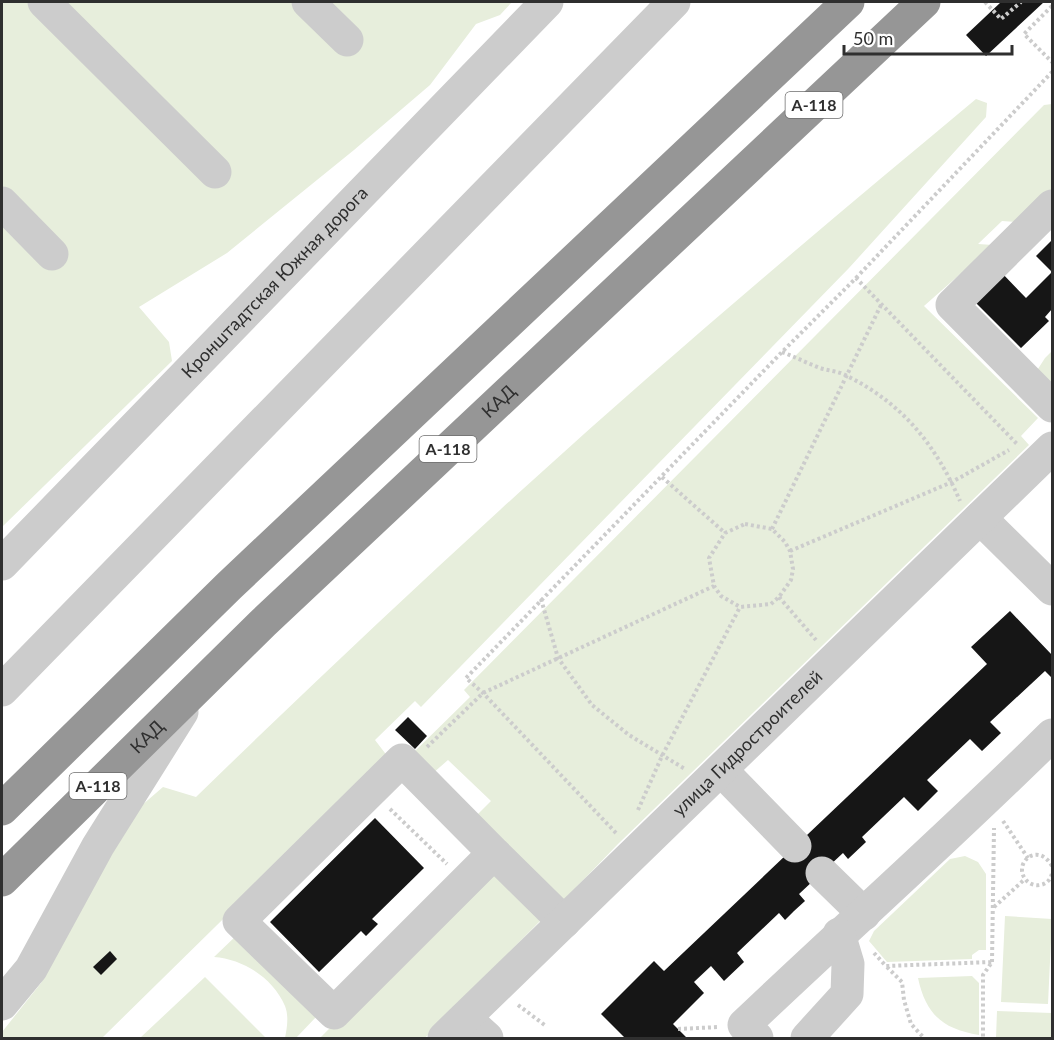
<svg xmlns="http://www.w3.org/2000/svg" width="1054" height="1040" font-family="Lato,sans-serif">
<rect width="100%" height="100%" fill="#fff"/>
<path fill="#e7eedc" d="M2,2H512L500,15L476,24L430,85L354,150L227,253L139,307L169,342L172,361L2,527Z
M976,99L987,103L986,117L849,268L421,707L415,701L375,740L388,757L102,1038H2V1032L41,983L134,812L163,787L196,797C307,689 419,583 533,480C677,349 826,224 976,99Z
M1052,104V198L1016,222L1002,221L978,244L993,245L924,306L1038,418L1021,436L1029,445L618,844L562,902L475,817L491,801L448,760L432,774L412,754L470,697L464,690L1044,105Z
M1052,351V399L1036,372L1045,358Z
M965,856L978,862L986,874V950H979L972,955V959L887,962L869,941L874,931L950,859Z
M494,873L543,918L425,1038H320L468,889Z
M1005,916L1052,919L1048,1004L1001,1002Z
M238,934L317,1016L296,1038H285C287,1028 289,1016 285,1006C273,978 243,959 214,957Z
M972,976L979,983V1035C943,1029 926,1015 918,978Z
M205,977L266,1038H140Z
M997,1011L1052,1013V1038H996Z"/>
<path fill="#161616" d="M1001,2H1044L986,56L966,35Z
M1052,240V309L1045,317L1049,321L1021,348L971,298L999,270L1026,298L1052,272L1036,256Z
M1010,611L1052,655V678L1045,671L990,722L1001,733L982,751L970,739L927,780L938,791L918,811L904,797L862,837L866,842L848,859L843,853L799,894L805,901L794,911L785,920L779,913L737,953L744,962L724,981L711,966L694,982L704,993L673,1024L687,1038H625L601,1014L654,961L664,971L987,664L971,647Z
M408,717L427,736L415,749L395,730Z
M375,818L424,868L372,919L378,924L366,936L361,931L319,972L270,922Z
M110,951L117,959L101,975L93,967Z"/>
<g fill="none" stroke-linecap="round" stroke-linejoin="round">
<path stroke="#ccc" stroke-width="4" stroke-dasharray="3 3" stroke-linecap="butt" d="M985,2L1001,19L1021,2
M1052,6L1024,34L1052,62
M856,278L1052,72
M782,352C795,357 807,363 820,368C829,371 839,371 847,376C902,403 936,445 960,501
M662,477L725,533
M745,524L772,529L785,542L790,551L793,569L791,580L779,597L771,604L740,607L721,596L714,586L709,558L725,533Z
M772,529L881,305
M790,551L952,482L1009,450
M779,597L816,640
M541,599L558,658L592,705L629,735L685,769
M427,747L483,693L714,586
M390,809L447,864
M638,810L662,756L740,607
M1003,821L1028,858
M616,833L483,693L466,678L782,352L856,278L1018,445
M1052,866C1037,840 1011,865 1027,881C1030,884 1035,886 1040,885C1047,884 1051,879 1052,873
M994,907L1025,879
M874,953L886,966L992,962L983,975V1038
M992,962L994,828
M887,967L902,982L904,1000L911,1024L924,1038
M518,1005L546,1026
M678,1029L719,1027"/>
<g stroke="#ccc" stroke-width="33">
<path d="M44,2L215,172"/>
<path d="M308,2L347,40"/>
<path d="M2,203L52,254"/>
<path d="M1052,206L952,305L1052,406"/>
<path d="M980,518L1052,589"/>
<path id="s1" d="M2,564L547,2"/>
<path d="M2,690L674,2"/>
<path d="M721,770L795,846"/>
<path d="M494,853L402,760L239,921L334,1013L494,853L564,922"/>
<path d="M822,873L864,914"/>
<path d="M2,1004L31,969L98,846L182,712"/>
<path d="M465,1018L487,1038"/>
<path id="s2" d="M444,1038L1052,448"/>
<path d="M757,1038L744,1025C846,928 952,834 1052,735"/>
<path d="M807,1038L847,994L848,964L839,934"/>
</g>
<g stroke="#969696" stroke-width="33">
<path d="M2,809L229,586L848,2"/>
<path id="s3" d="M2,880L263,623L924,2"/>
</g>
</g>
<g text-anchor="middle" stroke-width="6" stroke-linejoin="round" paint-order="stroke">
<g fill="#fff" stroke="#6d6d6d" stroke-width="1.5">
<rect x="785.5" y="92" width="57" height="26" rx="4.5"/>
<rect x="419.5" y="436" width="57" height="26" rx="4.5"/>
<rect x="69.5" y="773" width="57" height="26" rx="4.5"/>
</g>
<g font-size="16" font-weight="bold" fill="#2f2f2f">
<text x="814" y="111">А-118</text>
<text x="448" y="455">А-118</text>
<text x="98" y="792">А-118</text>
</g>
<g font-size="18" fill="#2f2f2f" stroke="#fff">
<text dy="6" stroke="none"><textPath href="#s1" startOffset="392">Кронштадтская Южная дорога</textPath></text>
<text dy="6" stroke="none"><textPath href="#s3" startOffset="690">КАД</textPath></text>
<text dy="6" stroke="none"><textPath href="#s3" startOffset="204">КАД</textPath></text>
<text dy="6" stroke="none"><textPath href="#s2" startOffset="423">улица Гидростроителей</textPath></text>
</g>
</g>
<rect width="1054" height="1040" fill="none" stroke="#2f2f2f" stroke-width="6"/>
<path d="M844 45v9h168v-9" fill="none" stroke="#2f2f2f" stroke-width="3"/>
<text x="853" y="45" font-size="18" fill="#2f2f2f" stroke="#ffffff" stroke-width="4.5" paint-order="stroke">50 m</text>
</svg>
